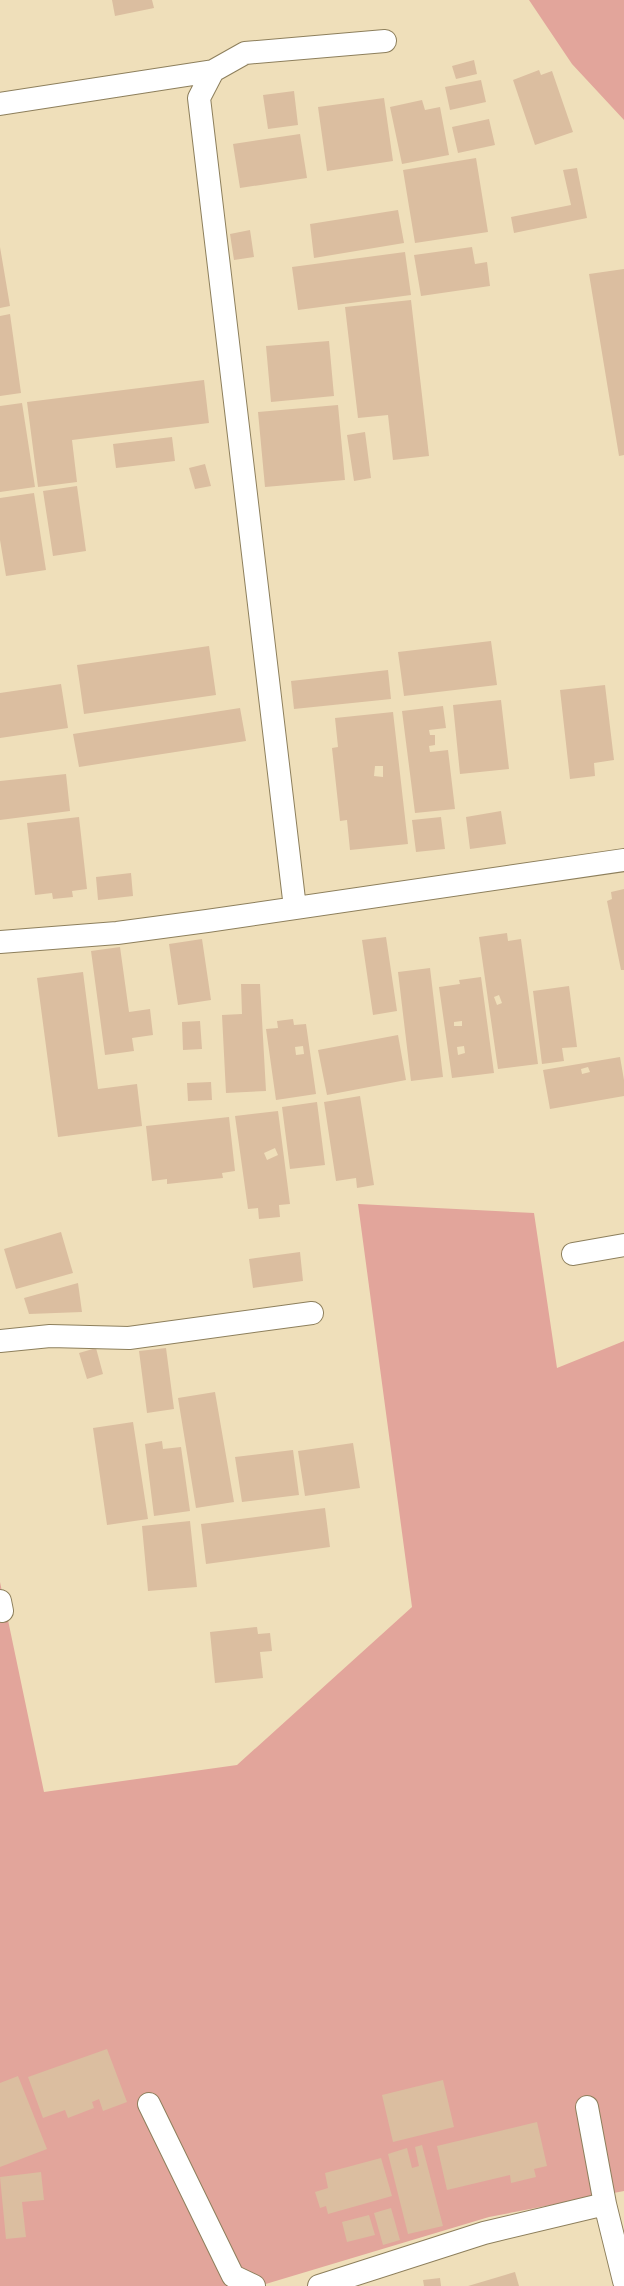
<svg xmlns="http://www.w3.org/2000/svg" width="624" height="2286" font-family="'Noto Serif',serif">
<rect width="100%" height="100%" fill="#efdfba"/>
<path fill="#e2a59b" d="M529,0H624V120L572,64Z
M358,1204L534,1213L557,1368L624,1341V2191L489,2217L259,2286H0V1582L44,1792L237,1765L412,1607Z"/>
<path fill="#dbbea0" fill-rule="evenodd" d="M112,0H152L154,8L115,16Z
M474,60L477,74L456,79L452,66Z
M539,70L541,75L552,71L573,132L535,145L513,80Z
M481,80L486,102L450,110L445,87Z
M294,91L298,125L268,129L263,95Z
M384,98L393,161L327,171L318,107Z
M422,100L425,110L440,107L449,155L402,164L390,107Z
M489,119L495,145L458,153L452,127Z
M300,134L307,178L240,188L233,144Z
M476,158L488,232L415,243L403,170Z
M577,168L587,218L514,233L511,217L571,205L563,170Z
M398,210L404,243L314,258L310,224Z
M250,230L254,257L234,260L230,234Z
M0,247L10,306L0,308Z
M472,247L475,264L487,262L490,286L421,296L414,255Z
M405,252L411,295L298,310L292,267Z
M624,269V455L619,456L589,274Z
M411,300L429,456L393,460L388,415L358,418L345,307Z
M10,314L21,393L0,396V316Z
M329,341L334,396L271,402L266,346Z
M204,380L209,423L72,440L77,482L38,487L27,402Z
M22,403L35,487L0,492V406Z
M338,405L345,480L265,487L258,412Z
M365,432L371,478L354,481L347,435Z
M172,437L175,461L116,468L113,444Z
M205,464L211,486L195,489L189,468Z
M77,486L86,551L53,556L43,491Z
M34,493L46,570L6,576L0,540V498Z
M491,641L497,685L404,696L398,652Z
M209,646L216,695L84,714L77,665Z
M388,670L391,699L294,709L291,681Z
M61,684L68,728L0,738V693Z
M605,685L614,760L594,763L595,776L570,779L560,690Z
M501,700L509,769L460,774L453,705Z
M443,706L446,728L429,730L430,735H435V745L429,746L430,752L448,750L455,809L415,813L402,711Z
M240,708L246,741L79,767L73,734Z
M393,712L408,844L350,850L347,820L340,821L332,748L338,747L335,718ZM375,766H383V777L374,776Z
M66,774L70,811L0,820V781Z
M501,811L506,844L470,849L466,817Z
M79,817L87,889L72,891L73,897L53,899L52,893L35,895L27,823Z
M441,817L445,849L416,852L412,820Z
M131,873L133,896L98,900L96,877Z
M624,889V970H621L607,901L612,899L611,892Z
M507,933L508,941L521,939L538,1064L498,1069L479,937ZM499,995L502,1003L497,1005L494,997Z
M386,937L397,1011L373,1015L362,940Z
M202,939L211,1000L178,1005L169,944Z
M120,947L129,1012L150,1009L153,1035L132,1038L134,1051L105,1055L91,951Z
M430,968L443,1077L411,1081L398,972Z
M83,972L98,1089L137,1084L142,1126L58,1137L37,978Z
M481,977L494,1073L452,1078L439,987L460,984L459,980ZM462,1021V1026H454V1022ZM464,1046L465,1053L458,1055L457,1047Z
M241,984H260L266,1091L226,1093L222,1015L242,1014Z
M569,986L577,1047L562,1048L564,1061L542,1064L533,991Z
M293,1019L294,1025L306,1024L316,1094L276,1100L266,1029L278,1028L277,1021ZM303,1046L304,1054L296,1055L295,1047Z
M200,1021L202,1049L183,1050L182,1022Z
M398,1035L406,1080L327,1095L318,1050Z
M620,1057L624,1080V1096L550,1109L543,1070ZM588,1067L590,1072L582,1074L581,1069Z
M211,1082L212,1100L188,1101L187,1083Z
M360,1096L374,1185L357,1188L356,1178L336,1181L324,1102Z
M317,1102L325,1165L290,1169L282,1107Z
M278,1111L290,1204L279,1205L280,1217L259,1219L258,1208L248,1209L235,1116ZM275,1148L278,1155L267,1160L264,1153Z
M229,1117L235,1171L222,1173L223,1178L167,1184V1179L152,1181L146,1126Z
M61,1232L73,1273L16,1289L4,1249Z
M300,1252L303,1281L253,1288L249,1259Z
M78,1283L82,1312L29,1314L24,1298Z
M96,1348L103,1374L87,1379L79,1353Z
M166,1348L174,1409L147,1413L139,1351Z
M215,1392L234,1502L196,1508L178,1398Z
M133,1422L148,1519L107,1525L93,1428Z
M162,1441L163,1449L181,1447L190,1511L154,1516L145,1444Z
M353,1443L360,1488L305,1496L298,1451Z
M293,1450L299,1495L242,1502L235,1457Z
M325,1508L330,1547L206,1564L201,1524Z
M190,1521L197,1587L148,1591L142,1526Z
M257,1627L258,1634L270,1633L272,1651L260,1652L263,1678L215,1683L210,1632Z
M107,2049L127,2102L103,2111L99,2099L92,2102L94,2108L68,2118L65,2110L43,2118L28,2077Z
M18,2076L47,2149L0,2167V2083Z
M443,2080L454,2127L393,2142L382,2095Z
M537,2122L547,2166L534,2169L536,2177L511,2183L510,2175L447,2190L437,2146Z
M422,2145L443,2226L408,2234L388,2154L407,2148L412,2168L419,2166L415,2147Z
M381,2158L392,2196L328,2214L326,2206L320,2208L315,2192L328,2188L325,2173Z
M41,2172L44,2200L22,2202L26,2237L6,2239L0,2177Z
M391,2208L400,2240L383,2245L374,2213Z
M369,2215L375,2235L347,2242L342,2222Z
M515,2272L519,2286H468Z
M440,2278L441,2286H424L423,2280Z"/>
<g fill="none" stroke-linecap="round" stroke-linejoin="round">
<g stroke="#8d7f5c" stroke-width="24">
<path id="minor" d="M0,104L213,71
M295,908L199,98L213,71L245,53L385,41
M0,942L117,933L207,921L624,860
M573,1254L624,1245
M0,1341L50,1336L129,1338L312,1313
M0,1601L2,1611
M149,2104L233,2276L254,2286
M587,2107L605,2204
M319,2286L484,2233L605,2204L624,2281"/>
</g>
<use href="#minor" stroke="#fff" stroke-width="22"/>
</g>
</svg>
